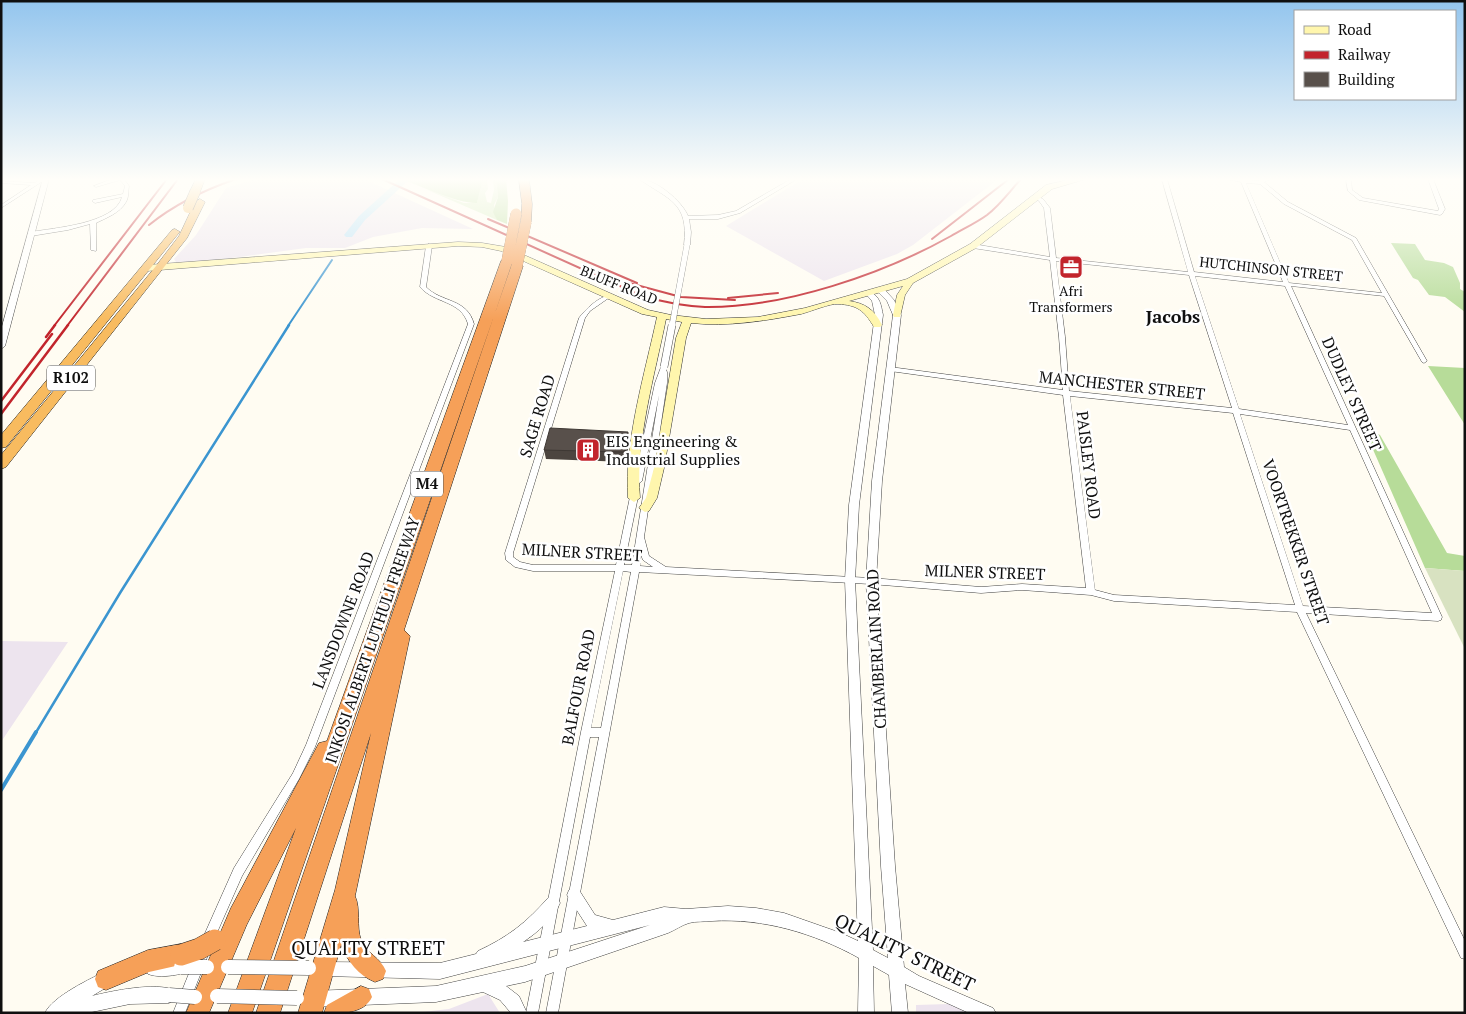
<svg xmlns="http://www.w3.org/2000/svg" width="1466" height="1014" font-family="'PT Serif',serif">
<rect width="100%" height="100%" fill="#fffcf2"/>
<path fill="#ede4ee" d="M255,179H364L473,229L422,228L373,237L345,248H306L178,265L174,259L196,235L226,188Z
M803,179H998L913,245L897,254L824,281L726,226Z
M1,641L68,642L1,742Z
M488,994L500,1013H414L449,1009Z
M949,1004L969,1013H916V1005Z"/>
<path fill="#d3ebba" d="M483,179H487L488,189L485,193L487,202L491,203L494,190L493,180L496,179L498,197L494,205L497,220L425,189L464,203H477Z"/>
<path fill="#b7dc99" d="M410,179H483L477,203C460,204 424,188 407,181Z
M496,179H506L508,201L507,224L497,220L493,212L498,197Z
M1391,243L1415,244L1425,260L1444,263L1453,267L1460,283V289L1465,292V312L1445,297L1429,295L1418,280L1413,278Z
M1428,366L1465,368V425Z
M1364,429H1369L1380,435L1447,553L1465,556V571L1425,568Z"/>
<path fill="#d8e2c1" d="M1425,568L1465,571V649Z"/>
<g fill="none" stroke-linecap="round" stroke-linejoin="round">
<path stroke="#3b95d0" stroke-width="2" d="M288,326L332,260"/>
<path stroke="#3b95d0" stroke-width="2.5" d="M35,734L120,593L289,325"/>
<path stroke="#3b95d0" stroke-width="4" d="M1,790L36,732"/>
<path fill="#b5dff7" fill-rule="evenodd" d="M400,179H410L365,220L352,237H346L344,235L359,216Z"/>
<g stroke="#424242" stroke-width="1">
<path id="minor" d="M40,179H46L1,208V205L31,185L1,183V181L35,183Z
M112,179H124L129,186C128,191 129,197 126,202C120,213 106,218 96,223V251L91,250L90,224L68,230L31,236L28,234L31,232C53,228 115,224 122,197L95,203L92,201L93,200L123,194L125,186L120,180L96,187L94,186Z
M639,179C656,179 682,201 688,216L718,215L736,211L791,179H797L740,213L718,219H689L691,232L690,245L687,247L684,245C689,202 669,200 639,179Z
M1162,179H1167L1194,272L1283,282L1241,182L1226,179H1243L1258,181L1263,179H1270L1264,182L1288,202L1356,238L1427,361L1424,363L1422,362L1384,296L1291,286L1442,617L1441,620L1438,621L1306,613L1465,941V959L1461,958L1297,612L1114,601L1091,595L1022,590L981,593L871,584L639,572L558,1013H546L599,737H590L538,1013H526L581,732L615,571H533L515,567L506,560L505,553L579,318C585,310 599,296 609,296L610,297L590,311L585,318L513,553V557L520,562L533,565H616L631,492L635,489L639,492L624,565H632L659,395L642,481L638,484L634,481L655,383L661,367L664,365L667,367L666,370L667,372V383L644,537L649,556L666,567L871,578L981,587L1022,584L1086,588L1063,395L890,371L887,369L890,367L1063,390L1059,337L1050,260L973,248L970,246L973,244L1050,257L1044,208L1039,201L1034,197L1036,196L1043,199L1050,208L1056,258L1188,272ZM1246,183L1260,184L1284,204L1352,240L1382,293L1289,283ZM1056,261L1189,275L1232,408L1069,391L1065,337ZM1195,276L1285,286L1348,425L1239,409ZM1070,396L1233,413L1295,605L1114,595L1095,590ZM1240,414L1350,430L1432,613L1303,606ZM641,555L643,560L653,567L640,566ZM623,571L631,572L601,728H591Z
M1346,179H1351L1352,190L1363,198L1438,211L1439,209L1428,179H1433L1445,209L1442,214L1440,215L1359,200L1348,191Z
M429,244L432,246L426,287C442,303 467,298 474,324L315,747L299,779L242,876L212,944L208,946L204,944L202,940L234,868L293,773L306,745L468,324C461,300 435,304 420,287L426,246Z
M204,944L208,946L210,950L185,1013H173L200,946Z"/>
</g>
<g stroke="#424242" stroke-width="1">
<path id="tertiary" d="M43,179H49L5,346L1,349V330Z
M878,289H884L894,300L901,315L882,481L876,581L895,866L904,967L919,976L993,1008L996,1013H969L905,984L908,1013H892L889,975L873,966L874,1013H858L859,958C814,933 763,918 712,921C704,922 696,921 689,923C682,925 675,930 668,933L525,982L506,986L519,996L527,1013H511L500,1000L483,992L436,1002L312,1007L307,1004L304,999L307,994L312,991L436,986L525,966L650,925L440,979L323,976L318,974L316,969L318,964L323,962L440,963L476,954L478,951C508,937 526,923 548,898L553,896L558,898L560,903C554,918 537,933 523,942L587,926L567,895L569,890L574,888L579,890L595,915L613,920L664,907L686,909L728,906L756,908L784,913L841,933L858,941L845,580L849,505L875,315L872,301L866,294L870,292C880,296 881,305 883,315L859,505L855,580L873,950L888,958L881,866L866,581L872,481L893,315L887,301L877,291Z
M181,960L186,962L188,967L186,972C176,976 158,978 148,974L146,969L148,964L153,962Z
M107,971L112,974L115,979L112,984L92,996C111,991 156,982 174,990L177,995L174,1000L169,1003L130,1004L87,1013H45C52,997 91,978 107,971Z"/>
</g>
<g stroke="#313131" stroke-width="1">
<path id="secondary" d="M1072,179H1086L1052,189L976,248L913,283L905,295L900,317H894L893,315L897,295L903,286L849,301C865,303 875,310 882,325L880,327H874C864,310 857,305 838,304C831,303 809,312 801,314C764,321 728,327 691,323L686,338L664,468L657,498L649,511L645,512L639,508L646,498L654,468L676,338L682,322L666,319C655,374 635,443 640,498L634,502L628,498C624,442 645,373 657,317L642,314L501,251L482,247L458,246L147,271L143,268L147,265L458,242L482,243L506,247L648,310L671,315L706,319L758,317L805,308L907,279L970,244L1046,185Z"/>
</g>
<g stroke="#202020" stroke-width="1">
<path id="trunk" d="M196,179H205L200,192L195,195L190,192Z
M200,199L205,202L187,238L6,467L1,469V455L156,266L179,236L195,202Z
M175,229L180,232L178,234L6,447L1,448V435L172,230Z"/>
</g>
<g stroke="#202020" stroke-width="1">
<path id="motorway" d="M519,179H529L532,204L531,222L526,225L521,222L522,204Z
M507,258L513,261L252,1013H228L296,828L247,924L209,1013H186L231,908L319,743L327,741L501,261Z
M517,263L523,266L404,630L410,636L355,896C361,909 356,926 361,940C366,953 381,958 386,971L383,979L375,982C358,975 348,962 341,945L322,1013H298L335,890L371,733L280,1013H256L511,266Z
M181,944L189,947L192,955L189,963L149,972L106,990L98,987L95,979L98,971L148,950Z
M361,986L369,989L372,997C364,1014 342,1013 324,1013L327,1005Z"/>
</g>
<use href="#minor" fill="#fff" fill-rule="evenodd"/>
<use href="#tertiary" fill="#fff" fill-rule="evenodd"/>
<use href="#secondary" fill="#fff6ad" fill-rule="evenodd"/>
<use href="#trunk" fill="#f8bb5f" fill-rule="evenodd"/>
<use href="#motorway" fill="#f6a058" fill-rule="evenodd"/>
<path stroke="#c2242c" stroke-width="2" d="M382,179L642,296C663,302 684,306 705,307C784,308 883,274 951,236C963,229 976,223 987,215C1000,205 1010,191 1021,179
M488,219L637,283
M149,225C175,204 204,190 236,179
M932,239L1009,179
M629,283L681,297L735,300
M728,298L778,293
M54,326L167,179
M67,326L178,179"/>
<path stroke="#c2242c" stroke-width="2.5" d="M46,337L55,325
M1,401L52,334
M1,414L68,325"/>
<g stroke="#424242" stroke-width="6" stroke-linecap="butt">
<path id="minor-bridge-far1" d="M672,326L687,245"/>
</g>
<g stroke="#424242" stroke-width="8" stroke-linecap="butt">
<path id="minor-bridge" d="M664,367L672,325"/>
</g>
<g stroke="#424242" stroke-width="15" stroke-linecap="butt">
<path id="tertiary-bridge" d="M181,967H207
M228,967L309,968
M169,995L195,997
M217,996L297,998"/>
</g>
<g stroke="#202020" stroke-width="11" stroke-linecap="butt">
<path id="trunk-bridge" d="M188,208L195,192"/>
</g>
<g stroke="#202020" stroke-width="11" stroke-linecap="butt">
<path id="motorway-bridge-far1" d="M507,261L516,214
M517,266L526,222"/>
</g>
<g stroke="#202020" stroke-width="22" stroke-linecap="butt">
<path id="motorway-bridge" d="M181,955L199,949L215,940"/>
</g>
<use href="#minor-bridge-far1" stroke="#fff" stroke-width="5.5"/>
<use href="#minor-bridge" stroke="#fff" stroke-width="7"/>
<use href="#tertiary-bridge" stroke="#fff" stroke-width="14"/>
<use href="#trunk-bridge" stroke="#f8bb5f" stroke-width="10"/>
<use href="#motorway-bridge-far1" stroke="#f6a058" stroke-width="11"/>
<use href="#motorway-bridge" stroke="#f6a058" stroke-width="21"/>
</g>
<path fill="#4c4540" d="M628,432L629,441L626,462L546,459L544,450Z"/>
<path fill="#3e3834" d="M628,432L629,441L626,462L624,452Z"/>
<path fill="#58504b" stroke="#3e3834" d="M550,428L628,432L624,452L544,450Z"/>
<linearGradient id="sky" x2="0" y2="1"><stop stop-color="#93c5ee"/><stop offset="0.56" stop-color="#fffef9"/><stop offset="1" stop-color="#fffef9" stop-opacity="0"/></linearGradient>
<rect width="1466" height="321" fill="url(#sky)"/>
<defs>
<g id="office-square" transform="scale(1.25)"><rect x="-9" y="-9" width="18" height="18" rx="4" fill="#c2242c" stroke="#fff"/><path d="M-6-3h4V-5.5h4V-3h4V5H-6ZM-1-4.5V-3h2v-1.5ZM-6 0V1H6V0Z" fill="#fff"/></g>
<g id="building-square" transform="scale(1.25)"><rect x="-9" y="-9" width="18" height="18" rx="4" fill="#c2242c" stroke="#fff"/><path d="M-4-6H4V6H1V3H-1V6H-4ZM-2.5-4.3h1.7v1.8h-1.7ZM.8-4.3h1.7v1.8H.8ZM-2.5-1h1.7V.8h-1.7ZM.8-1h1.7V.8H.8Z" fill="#fff"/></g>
</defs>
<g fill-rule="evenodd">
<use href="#office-square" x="1071" y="267"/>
<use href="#building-square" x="588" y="450"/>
</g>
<g text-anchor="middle" stroke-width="5" stroke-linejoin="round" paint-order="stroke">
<g font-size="14" fill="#0f0f0f" stroke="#fff">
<text transform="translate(1271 269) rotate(6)" y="5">HUTCHINSON STREET</text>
<text transform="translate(619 285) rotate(22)" y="5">BLUFF ROAD</text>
</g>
<g font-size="14" fill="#0f0f0f" stroke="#fff">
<text x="1071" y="296">Afri<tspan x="1071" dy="16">Transformers</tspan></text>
</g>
<g fill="#fff" stroke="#575757" stroke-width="1">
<rect x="47" y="365.5" width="48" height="25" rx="4"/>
<rect x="411" y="471.5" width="32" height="25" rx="4"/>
</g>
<g font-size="15" font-weight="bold" fill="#0f0f0f">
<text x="71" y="383">R102</text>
<text x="427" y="489">M4</text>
</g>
<g font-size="16" fill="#0f0f0f" stroke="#fff">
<text transform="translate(1122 385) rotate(6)" y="6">MANCHESTER STREET</text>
<text transform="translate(1352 394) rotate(66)" y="6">DUDLEY STREET</text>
<text transform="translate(537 416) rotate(-73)" y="6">SAGE ROAD</text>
<text transform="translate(1089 465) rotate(83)" y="6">PAISLEY ROAD</text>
<text transform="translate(1296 542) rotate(71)" y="6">VOORTREKKER STREET</text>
<text transform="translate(582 552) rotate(3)" y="6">MILNER STREET</text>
<text transform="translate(985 572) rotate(2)" y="6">MILNER STREET</text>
<text transform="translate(343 620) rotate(-69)" y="6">LANSDOWNE ROAD</text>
<text transform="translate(372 640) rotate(-71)" y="6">INKOSI ALBERT LUTHULI FREEWAY</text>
<text transform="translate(876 649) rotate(-93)" y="6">CHAMBERLAIN ROAD</text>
<text transform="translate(578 687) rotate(-79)" y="6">BALFOUR ROAD</text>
</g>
<g font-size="16" fill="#0f0f0f" stroke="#fff" text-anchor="start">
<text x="606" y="447">EIS Engineering &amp;<tspan x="606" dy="18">Industrial Supplies</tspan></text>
</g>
<g font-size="18" font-weight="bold" fill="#0f0f0f" stroke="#fff">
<text x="1173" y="323">Jacobs</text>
</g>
<g font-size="19" fill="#0f0f0f" stroke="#fff">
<text x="368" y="955">QUALITY STREET</text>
<text transform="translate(905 952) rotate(26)" y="7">QUALITY STREET</text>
</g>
</g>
<rect width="1466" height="1014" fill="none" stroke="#0f0f0f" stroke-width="5"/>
<rect x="1294" y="10" width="162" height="90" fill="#ffffff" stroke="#9f9f9f"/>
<rect x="1304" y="26" width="25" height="8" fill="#fff6ad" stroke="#9f9f9f"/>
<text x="1338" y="35" font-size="15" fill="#0f0f0f">Road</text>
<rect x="1304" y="51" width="25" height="8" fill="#c2242c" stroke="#9f9f9f"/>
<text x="1338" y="60" font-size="15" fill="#0f0f0f">Railway</text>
<rect x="1304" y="72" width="25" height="15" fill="#58504b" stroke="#9f9f9f"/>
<text x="1338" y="85" font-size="15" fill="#0f0f0f">Building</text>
</svg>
